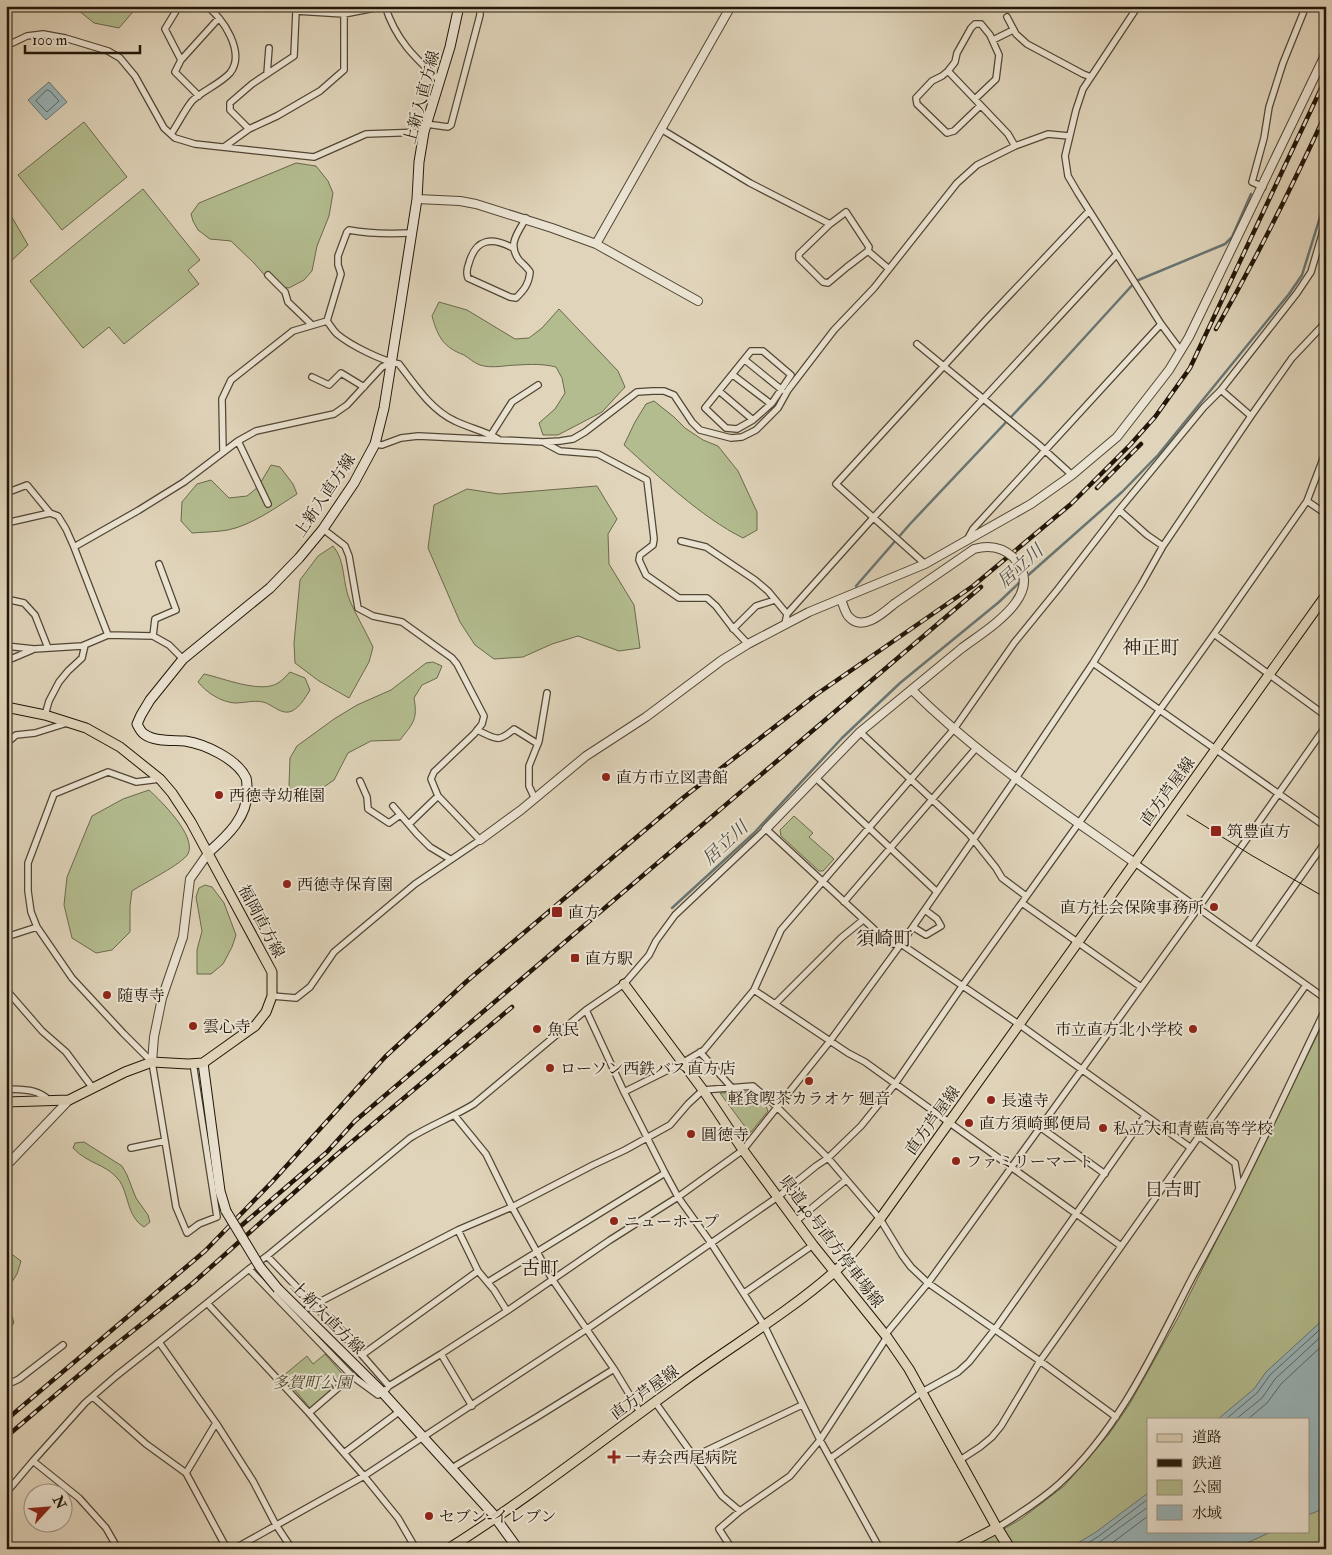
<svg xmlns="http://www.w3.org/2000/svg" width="1332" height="1555" font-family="'IM FELL Double Pica','Noto Serif JP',serif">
<rect width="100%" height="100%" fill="#e0d4ba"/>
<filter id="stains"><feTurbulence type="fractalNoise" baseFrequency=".004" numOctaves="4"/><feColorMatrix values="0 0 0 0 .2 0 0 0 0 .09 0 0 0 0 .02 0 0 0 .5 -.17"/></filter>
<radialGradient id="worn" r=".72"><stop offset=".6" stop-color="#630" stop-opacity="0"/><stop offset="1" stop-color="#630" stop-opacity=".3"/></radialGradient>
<path fill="#b3bc8f" stroke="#6a694c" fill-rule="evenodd" d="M73,6H138L119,28L94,23Z
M84,122L127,177L62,230L18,175Z
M296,163L316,166L328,181L333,193L329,216L317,246L312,271L304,280L289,288L274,286L254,263L231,241L210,239L198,230L193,221L191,214L199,203Z
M143,189L200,260L188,270L199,284L124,344L109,327L83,348L30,281Z
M6,207L28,245L6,266Z
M439,302L467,310L515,339L529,338L542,328L559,309L618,371L625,387L602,412L558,435H543L539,423L555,409L565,393L562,378L556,367C544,364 531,364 518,365C505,365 493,369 480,365C474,363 469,358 464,355C443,347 438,337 432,316Z
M654,401L674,417L685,428L703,440L718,446L738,471L757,512V530L743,538C701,517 659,477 624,445L635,422L646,404Z
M271,465L280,467L293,484L297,494C277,507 252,525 228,530C216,532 204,532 192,533L181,521L182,502L197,484L211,480L229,498L247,496L258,487Z
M597,486L617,519L608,534L609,564L634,605L640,648L619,651L578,636L552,644L523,657L494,659L475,645L460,622L428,548L434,505L467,489L499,494Z
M333,546C346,561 342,583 350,601C357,617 366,632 373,647L369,662L349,698L319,681L295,663L294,643L300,580L318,556Z
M433,662L442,666L437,678L422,685L414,698C418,720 413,723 400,740L371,741L348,753L334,780L302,802L293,796L289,785L290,758L297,746L334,719L357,705L391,690L426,663Z
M290,672L305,678L310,690C305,698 300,707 292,711C282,716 272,704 263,702C253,700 244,703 235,703C221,702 207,693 198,682L204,674C223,678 261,694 278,683C283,680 287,675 290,672Z
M149,790C161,801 197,836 188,854C182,864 144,883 132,891L130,906V932L112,950L96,953L72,938L64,905L67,877L92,816L123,799Z
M794,816L813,833L809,837L834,859L823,871H819L781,836L780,830Z
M205,885L212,887L224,903L236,935L232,947L223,964L211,974H197V950L202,931L196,897L199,888Z
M1326,1017V1549H969L1021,1519L1064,1486L1109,1434L1129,1405L1179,1316L1240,1193ZM1148,1419H1308V1531H1148Z
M748,1092L765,1104L768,1111L751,1132H749L720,1093Z
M84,1142L122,1166L127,1175L136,1198L148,1215L150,1222L144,1227C126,1216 129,1192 118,1179C106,1164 88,1164 73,1148L75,1143Z
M6,1250L21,1261L17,1274L6,1291Z
M6,1295L14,1323L6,1333Z
M325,1354L346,1378L310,1408L283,1376L307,1356L313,1364Z"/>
<path fill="#98b5ba" stroke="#687573" d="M49,82L67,102L46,120L28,100Z
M1326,1317V1505L1318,1511L1308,1515V1419H1218L1254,1389L1266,1372Z
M1148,1493V1531H1273L1234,1549H1068L1096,1532Z"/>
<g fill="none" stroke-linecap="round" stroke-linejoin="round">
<path stroke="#5c6661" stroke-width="1" d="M47,90L50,91L59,101L47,112L36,101Z
M1226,1419L1257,1393L1270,1375L1326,1324
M1236,1419L1262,1398L1275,1379L1326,1332
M1248,1419L1267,1403L1281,1384L1326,1342
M1078,1549L1099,1536L1148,1499
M1090,1549L1148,1507
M1104,1549L1148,1516"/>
<path stroke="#687573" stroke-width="2.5" d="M1025,578L1122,492L1158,455L1289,294L1302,275L1326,198
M856,586L910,524L1042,384L1136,281L1225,244L1232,237L1251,194
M672,908L754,833L842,738L900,683L999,602L1021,581"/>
<g stroke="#514634" stroke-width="8">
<path id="minor" d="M179,6L165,29L181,60
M385,6C396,40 414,57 439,80
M1138,6L1091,77L1083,89L1076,110L1065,156L1068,176L1078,193L1161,324L1181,351
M1007,17L1016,34L1027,44L1083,74L1091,77
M993,40L1013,30
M6,46L27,36L43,34L65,38L108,51L120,58L135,76L164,128L175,138L195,144L314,157L366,134L424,132
M948,71L1008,134L1015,146
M267,74L269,48
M199,96L175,72L181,60L219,18
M975,99L996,79L999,55L990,35L981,24H975L971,28L957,53L955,62L948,71L942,76L932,81L916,98L917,104L947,133L954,131L980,106
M426,124L448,127L451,125L480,15V6
M249,129L277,116L320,91L344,70V14
M661,129L750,183L830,224L846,212L869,247L868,251L889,269
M171,134C178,124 184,111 192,101C202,91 220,84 230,73C246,53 223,17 206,6
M224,147L249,129L230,110V103L252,84L294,56L296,11L344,14L385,6
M1263,187L1252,182L1264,138L1269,107L1283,63L1306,6
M830,224L799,254V258L823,282L828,283L847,267L868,251
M513,248C492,237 476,238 469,263C467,268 466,273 468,278L510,297L516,298C524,290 529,284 530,272C527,267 523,264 519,260C507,244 518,233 526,218
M268,275L285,292L288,302L312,325
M327,321C330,325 333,330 337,334C350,345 382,361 399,364C415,385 431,410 455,421C469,428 485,431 498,439
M327,321L341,274L338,265V256L347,232L349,230C370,234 390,234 411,233
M917,344L1038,444L1072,475
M751,351H763L791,375L772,403L753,420L737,429L726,428L705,408Z
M745,360L782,390
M733,375L771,404
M312,377L329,385L341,373L364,387
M1221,390L1251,416
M719,391L753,420
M491,435L512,402L538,385
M238,441L268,504
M545,443L560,451L598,454L647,480L654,539L653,545L640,555L639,560L646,575L679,598H707L716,606L732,627L748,644
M375,444L382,445L401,438L418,436L543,442L560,441L573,439L585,432L637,392L653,391H664L674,395L692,422L700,430L731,438L742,437L756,430L778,408L788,390L834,330L874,288L957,183L977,165L1015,146L1048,134L1069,136
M223,452L222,399L231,380L293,331L327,321
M6,493L27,485L50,513L58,516L66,529L74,547L108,635
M1307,501L1326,514
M1119,510L1147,535L1163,546
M6,523L50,513
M967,540L973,529L1161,324
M681,541L706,547L755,580L768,591L787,614
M74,547L139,510L184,482L238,441L256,431L334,414L347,405L382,367L391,363
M925,564L836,484L985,321L1089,211
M6,599L24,603L35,615L48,648
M785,624L787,614L873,518L1117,254
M733,629L756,606L775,600
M1214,634L1326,716
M153,636L155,619L176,610L159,564
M6,646L34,649L82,646L108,635L153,636L169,645L183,659
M6,661L32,650
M1093,663L1326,827
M45,715L49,701L59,682L68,671L82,658L85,645
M477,730C496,739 498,743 514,729L538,744
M860,732L969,834L996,868L1002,878L1026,896
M6,744L16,735L35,733L67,723
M816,778L937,892
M160,779L136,782L108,772L54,794L28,863V891L31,912L37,927L72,978L123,1033L152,1062L176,1207L187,1233L199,1224L217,1217L193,1063
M360,781L367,797L368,809L389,823L400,815
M535,799L529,786V766L539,741L547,693
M393,806L417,834L430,847L450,859
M409,824L438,796
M1135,863L1326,999
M844,902L977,747
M1022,903L1141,987
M913,927L926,935L941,926L937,919L925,910
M6,937L37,927
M1252,946L1326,841
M6,983L9,993L42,1031L66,1052L92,1087
M754,990L848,1053L865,1062L1121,1246
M272,996L296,998L310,987L334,952L415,884L480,840L438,796L431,779L434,772L474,734L482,724L484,716L457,664L452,658L402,622L373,616L358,608L349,556L345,546L323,529
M775,1004L841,938L863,920
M586,1010L624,1092L665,1173L678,1197L711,1243L764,1325L820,1440L880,1549
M700,1052L732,1088
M6,1089C23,1090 37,1088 50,1101
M624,1092L682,1063L704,1050L754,990L781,930L954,729L1014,643L1058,589L1119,510L1204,407L1221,390L1297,293L1311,272L1326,221
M455,1116L486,1154L512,1207L552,1279L614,1369L640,1412
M1040,1127L1105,1174
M1199,1136L1235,1163L1239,1188
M131,1148L165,1141
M796,1221L846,1180
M458,1230L478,1271L494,1290L507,1311
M267,1256L362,1355L389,1386
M249,1269L352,1376L378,1395L383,1393L389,1386L441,1354L507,1311L610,1240L678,1197L743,1150L830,1041L901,944L1016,778L1093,663L1141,585L1163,546L1251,416L1292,358L1326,322
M488,1282L665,1173
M744,1293L813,1245
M207,1303L309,1413L364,1476L398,1518L416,1549
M308,1308L458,1230L512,1207L593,1165L625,1150L670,1125L688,1104L703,1090L753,1086L777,1107L828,1158L880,1219L902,1255L911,1267L928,1283L1040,1361L1116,1417
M885,1335L928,1283L1199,907L1326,726
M159,1342L216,1423L253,1481L276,1525L292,1549
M441,1354L472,1406
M362,1355L478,1271
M6,1380L13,1382L19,1379L63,1345
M93,1397L146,1444L186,1473L227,1549
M655,1402L722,1496L740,1511
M309,1413L352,1376
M344,1453L400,1411
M693,1457L802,1405
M831,1458L922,1392L958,1372L969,1362L995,1329L1145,1116
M960,1460L980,1447L992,1437L1001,1426L1040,1361L1306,985
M33,1461L79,1498L106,1528L118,1549
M452,1468L537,1417L614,1369
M186,1473L216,1423
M6,1493L33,1461L85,1403L116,1376L159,1342L249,1269L267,1256L410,1138C431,1125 453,1117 474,1104L586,1010L624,984L649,955L656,941L675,915L766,829L890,944H901L1020,1025L1191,1148
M997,1528C1018,1515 1040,1501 1059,1484C1121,1427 1155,1349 1193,1276C1209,1247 1225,1218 1239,1189C1269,1129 1297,1068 1326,1008
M234,1549L364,1476L587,1329L779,1196L816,1166L828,1158L861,1126L895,1084L963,985L1214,634L1307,501L1326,451
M732,1549L719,1529L740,1511L790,1476L820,1440L887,1337"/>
</g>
<g stroke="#514634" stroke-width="10">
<path id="tertiary" d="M417,199L460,201L476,204L552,228L596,244L698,301
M596,244L731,6
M841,599C843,604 845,613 849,617C863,632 883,613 894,604
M912,690C978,756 1059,809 1135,863
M766,829L860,732L962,648
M480,840L521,810L586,756L646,717L722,660L748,644L809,612L925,564L1031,504L1072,475L1117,437L1169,370L1189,337L1326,53
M152,1062L154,1037L162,998L183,937L190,879L209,852
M6,1166L69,1100"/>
</g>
<g stroke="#211608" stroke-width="11">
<path id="secondary" d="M209,852C227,836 249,816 247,789C247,786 247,781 246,778C237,759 205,744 185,741C172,740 155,742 144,734C141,732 139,728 137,724L141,715L150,700L183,659L270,588L299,558L323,529L354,483L375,444L384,408L400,308L417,199L419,162L424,132L450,47L459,6
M203,1063L220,1191L226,1211
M278,1289L383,1393L492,1513L518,1549"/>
</g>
<g stroke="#211608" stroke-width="11">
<path id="primary" d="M6,707L45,715L86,728L120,747L160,779L172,793L191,822L272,972V996L266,1012L255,1026L203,1063L188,1064L152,1062L125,1072L69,1100L6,1102
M624,984L703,1090L743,1150L813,1245L887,1337L909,1369L997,1528
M448,1549C527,1499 601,1441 677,1386C728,1348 785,1315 833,1273C850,1259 866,1236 880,1219L1326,595"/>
</g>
<g stroke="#211608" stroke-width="12">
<path id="trunk" d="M957,1549L997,1528L1010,1549"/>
</g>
<use href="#minor" stroke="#ebe3d2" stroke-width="5.5"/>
<use href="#tertiary" stroke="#ebe3d2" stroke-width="8"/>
<use href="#secondary" stroke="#ebe3d2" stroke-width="9"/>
<use href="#primary" stroke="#e0d4ba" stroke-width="9"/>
<use href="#trunk" stroke="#e0d4ba" stroke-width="10"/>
<path stroke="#211608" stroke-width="1" d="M1187,815L1251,855L1326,898"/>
<g stroke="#211608" stroke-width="4.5">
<path id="rail" d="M1216,329C1256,259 1292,187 1326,113
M1097,488L1141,444
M235,1231L327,1152L355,1121L981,587
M6,1420L205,1251L272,1182L385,1057L467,981L684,797L817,694L973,586L1071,504L1130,445L1155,417L1190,368L1326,78
M6,1437L99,1358L193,1283L335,1156L512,1007"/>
</g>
<use href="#rail" stroke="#ebe3d2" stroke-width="2.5" stroke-dasharray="8" stroke-linecap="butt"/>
<g stroke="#514634" stroke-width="10" stroke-linecap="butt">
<path id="tertiary-bridge" d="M894,604L974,549C988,545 1001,546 1013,557C1049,594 987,629 962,648"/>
</g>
<g stroke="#211608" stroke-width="11" stroke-linecap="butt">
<path id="secondary-bridge" d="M226,1211L260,1267L278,1289"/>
</g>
<use href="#tertiary-bridge" stroke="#ebe3d2" stroke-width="8"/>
<use href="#secondary-bridge" stroke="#ebe3d2" stroke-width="9"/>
</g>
<g fill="#8f2418" stroke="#ebe3d2" stroke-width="2">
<circle cx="606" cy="777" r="5"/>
<circle cx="219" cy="795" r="5"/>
<rect x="1210" y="825" width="12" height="12" rx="2.5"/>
<circle cx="287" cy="884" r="5"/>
<circle cx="1214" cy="907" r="5"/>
<rect x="551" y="906" width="12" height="12" rx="2.5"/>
<rect x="570" y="953" width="10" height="10" rx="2.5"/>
<circle cx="107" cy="995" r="5"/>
<circle cx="193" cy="1026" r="5"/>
<circle cx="537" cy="1029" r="5"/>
<circle cx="1193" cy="1029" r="5"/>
<circle cx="550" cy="1068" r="5"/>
<circle cx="809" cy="1081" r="5"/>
<circle cx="991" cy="1100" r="5"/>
<circle cx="969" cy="1123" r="5"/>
<circle cx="1103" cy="1128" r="5"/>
<circle cx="691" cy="1134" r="5"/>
<circle cx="956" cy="1161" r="5"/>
<circle cx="614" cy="1221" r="5"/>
<path d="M611.5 1449.5h5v5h5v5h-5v5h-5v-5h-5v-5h5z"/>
<circle cx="429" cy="1516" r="5"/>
</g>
<g text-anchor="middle" stroke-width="4" stroke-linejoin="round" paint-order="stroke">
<g font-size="16" fill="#211608" stroke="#ebe3d2">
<text transform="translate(421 97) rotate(-75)" y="6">上新入直方線</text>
<text transform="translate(324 495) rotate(-56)" y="6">上新入直方線</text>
<text transform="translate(1167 791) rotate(-54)" y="6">直方芦屋線</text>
<text transform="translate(262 921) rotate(62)" y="6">福岡直方線</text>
<text transform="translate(932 1120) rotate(-54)" y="6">直方芦屋線</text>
<text transform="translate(832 1241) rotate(53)" y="6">県道40号直方停車場線</text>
<text transform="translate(328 1317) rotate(45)" y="6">上新入直方線</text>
<text transform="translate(644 1392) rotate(-36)" y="6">直方芦屋線</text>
</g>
<g font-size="16" fill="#211608" stroke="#ebe3d2" text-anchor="start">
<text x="616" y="783">直方市立図書館</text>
<text x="229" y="801">西徳寺幼稚園</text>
<text x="1227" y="837">筑豊直方</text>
<text x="297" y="890">西徳寺保育園</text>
<text x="1204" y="913" text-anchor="end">直方社会保険事務所</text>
<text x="568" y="918">直方</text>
<text x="585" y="964">直方駅</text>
<text x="117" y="1001">随専寺</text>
<text x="203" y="1032">雲心寺</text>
<text x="547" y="1035">魚民</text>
<text x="1183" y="1035" text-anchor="end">市立直方北小学校</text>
<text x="560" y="1074">ローソン西鉄バス直方店</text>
<text x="809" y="1104" text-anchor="middle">軽食喫茶カラオケ 廻音</text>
<text x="1001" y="1106">長遠寺</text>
<text x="979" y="1129">直方須崎郵便局</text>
<text x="1113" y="1134">私立大和青藍高等学校</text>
<text x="701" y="1140">圓徳寺</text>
<text x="966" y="1167">ファミリーマート</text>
<text x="624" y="1227">ニューホープ</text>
<text x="625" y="1463">一寿会西尾病院</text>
<text x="439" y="1522">セブン-イレブン</text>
</g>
<g font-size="16" font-style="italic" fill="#4d4830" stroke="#ebe3d2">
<text x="312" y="1388">多賀町公園</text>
</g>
<g font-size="18" font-style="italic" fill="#4b4e46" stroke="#ebe3d2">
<text transform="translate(1020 566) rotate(-42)" y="6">居立川</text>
<text transform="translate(725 843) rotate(-43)" y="6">居立川</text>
</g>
<g font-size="19" fill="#211608" stroke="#ebe3d2">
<text x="1151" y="654">神正町</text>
<text x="884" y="945">須崎町</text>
<text x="1173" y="1196">日吉町</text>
<text x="540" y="1275">古町</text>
</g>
</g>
<rect width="1332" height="1555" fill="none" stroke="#e0d4ba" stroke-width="25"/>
<rect x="8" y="8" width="1317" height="1540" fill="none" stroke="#211608" stroke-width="2.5"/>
<rect x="12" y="12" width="1307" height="1530" fill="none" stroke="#211608"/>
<rect x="1147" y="1418" width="162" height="115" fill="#ebe3d2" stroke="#9a9181"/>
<rect x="1157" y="1434" width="25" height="8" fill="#e0d4ba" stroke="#9a9181"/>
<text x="1192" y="1442" font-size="15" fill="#211608">道路</text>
<rect x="1157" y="1459" width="25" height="8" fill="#211608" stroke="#9a9181"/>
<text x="1192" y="1468" font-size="15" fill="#211608">鉄道</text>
<rect x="1157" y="1480" width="25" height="15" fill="#b3bc8f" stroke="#9a9181"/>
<text x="1192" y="1492" font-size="15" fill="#211608">公園</text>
<rect x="1157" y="1505" width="25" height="15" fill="#98b5ba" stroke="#9a9181"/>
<text x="1192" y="1518" font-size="15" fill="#211608">水域</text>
<g transform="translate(48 1508) rotate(64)"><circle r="24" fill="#ebe3d2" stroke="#9a9181"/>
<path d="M0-4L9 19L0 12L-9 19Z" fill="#8f2418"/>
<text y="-8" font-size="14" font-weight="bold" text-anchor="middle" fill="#211608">N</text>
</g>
<path d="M25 45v8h115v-8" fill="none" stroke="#211608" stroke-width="2.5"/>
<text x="32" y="45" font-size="15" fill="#211608" stroke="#ebe3d2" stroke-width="4" paint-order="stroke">100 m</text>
<rect width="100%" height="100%" filter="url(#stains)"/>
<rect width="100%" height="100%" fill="url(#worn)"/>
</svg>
